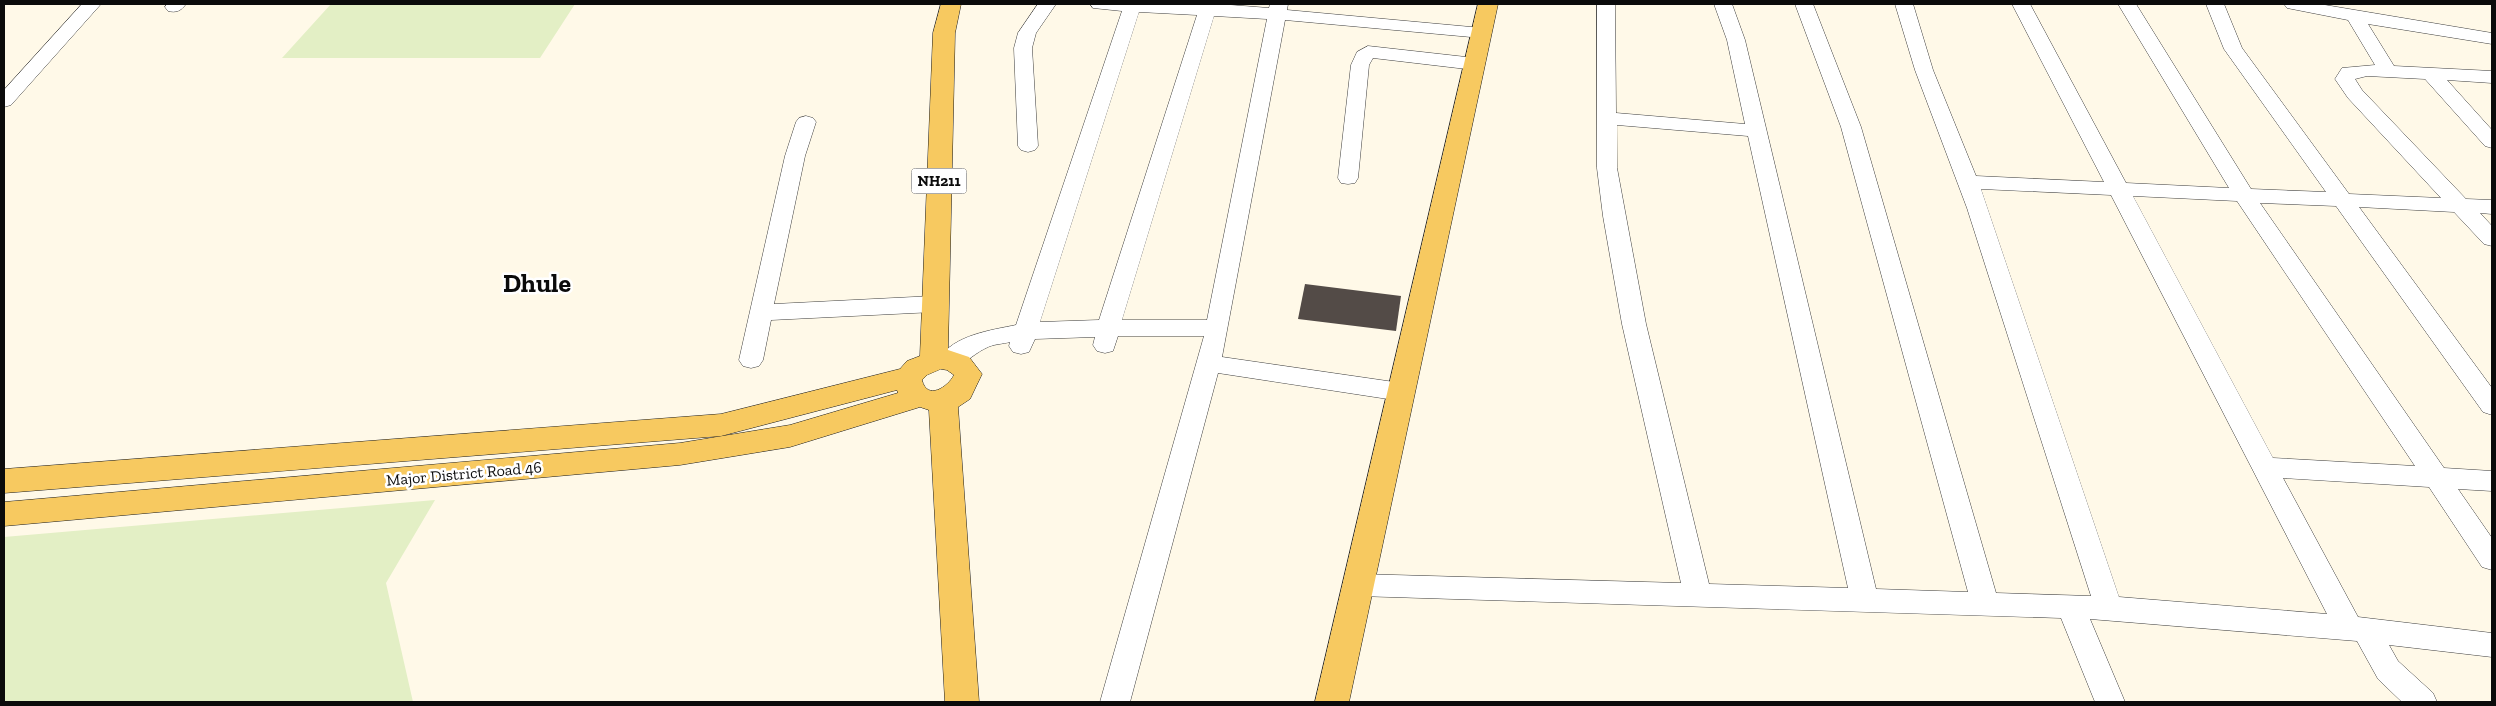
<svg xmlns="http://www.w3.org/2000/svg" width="2496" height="706" font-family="'Zilla Slab',serif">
<rect width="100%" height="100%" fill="#fff9e8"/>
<path fill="#e3efc5" d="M331,4H575L540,58H282Z
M435,500L386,583L413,702H4V537Z"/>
<path fill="#534b47" d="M1305,284L1401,296L1396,331L1298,319Z"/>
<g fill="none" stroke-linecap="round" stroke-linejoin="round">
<g stroke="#3e3e3e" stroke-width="1">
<path id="minor" d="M82,4H101L11,105L4,107V90Z
M167,4H186C181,11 176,13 168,11L165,7Z
M1038,4H1056L1036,33L1032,48L1038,146L1035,150L1028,152L1021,150L1018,146L1014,48L1018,33Z
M1090,4H1218L1269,8L1270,4H1288L1287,10L1482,28L1488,29L1491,33L1488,37L1482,38L1285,20L1222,357L1401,383L1410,386L1413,392L1410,398L1401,401L1218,373L1130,702H1100L1204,336H1118L1113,351L1105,353L1097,351L1093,345L1095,337L1035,339L1029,352L1021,354L1013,352L1009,346L1010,342C1003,344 993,344 986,348C971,355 961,370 943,365L939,359C953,335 992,330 1016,325L1122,11L1093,8ZM1139,12L1197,15L1099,320L1040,322ZM1214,16L1267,19L1207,320H1122Z
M1597,4H1615L1616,113L1745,124L1727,40L1714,4H1732L1745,40L1876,589L1968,592L1841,127L1795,4H1813L1861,127L1996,593L2091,596L1967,208L1915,70L1895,4H1913L1933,70L1976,176L2104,182L2012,4H2030L2126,183L2229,188L2118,4H2136L2251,189L2326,192L2224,49L2206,4H2224L2242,48L2349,194L2441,198L2348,98L2335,79L2342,68L2375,65L2348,20L2287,8L2284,4H2319L2492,33V44L2368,24L2394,66L2492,71V83L2447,80L2492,130V148L2485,146L2425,79L2367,76L2355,79L2362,90L2466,199L2492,200V214L2480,213L2492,226V246L2484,244L2454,212L2359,207L2492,388V415L2483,412L2336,206L2260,203L2444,468L2492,471V491L2458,489L2492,538V570L2482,567L2429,487L2283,478L2358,617L2492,633V657L2389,645L2398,661L2433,693L2437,702H2402L2378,679L2357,641L2090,619L2125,702H2095L2061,618L1358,596L1348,593L1344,585L1348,577L1358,574L1681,583L1622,324L1603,216L1597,168ZM1617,125L1748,136L1848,588L1709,584L1646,324L1617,168ZM1981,189L2111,195L2327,614L2119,597ZM2133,196L2237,201L2415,466L2273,458Z
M1368,46L1475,58L1482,60L1484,64L1482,68L1475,70L1373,58L1369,65L1358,178L1355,183L1348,184L1341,183L1338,178L1351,65L1357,52Z
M806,116L813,118L816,122L805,156L774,304L934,296L942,298L945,304L942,310L934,312L771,320L763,360L759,366L751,368L743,366L739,360L785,156L796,122L799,118Z"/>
</g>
<g stroke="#1c1c1c" stroke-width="1">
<path id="major" d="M941,4H961L955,33L948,350L969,357L982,374L970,399L958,407L979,702H945L929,410L920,407L790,447L680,465L4,526V502L680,443L790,425L898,393L897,390L721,436L4,493V469L721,414L900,369L907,361L920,356L933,33ZM941,369L947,370L954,375C948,387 927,401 922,380L927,375Z
M1478,4H1498L1349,702H1315Z"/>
</g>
<use href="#minor" fill="#fff" fill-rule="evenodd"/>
<use href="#major" fill="#f7c960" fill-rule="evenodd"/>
</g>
<g text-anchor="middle" stroke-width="5" stroke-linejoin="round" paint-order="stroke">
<rect fill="#fff" stroke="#545454" stroke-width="1" x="911.5" y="168.5" width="55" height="25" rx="4"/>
<g font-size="15" font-weight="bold" fill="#0b0b0b">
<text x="939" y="186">NH211</text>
</g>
<g font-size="16" fill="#0b0b0b" stroke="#fff">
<text transform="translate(464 473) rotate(-5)" y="6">Major District Road 46</text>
</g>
<g font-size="26" font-weight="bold" fill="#0b0b0b" stroke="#fff">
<text x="537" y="292">Dhule</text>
</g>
</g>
<rect width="2496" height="706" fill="none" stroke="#0b0b0b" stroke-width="10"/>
</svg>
